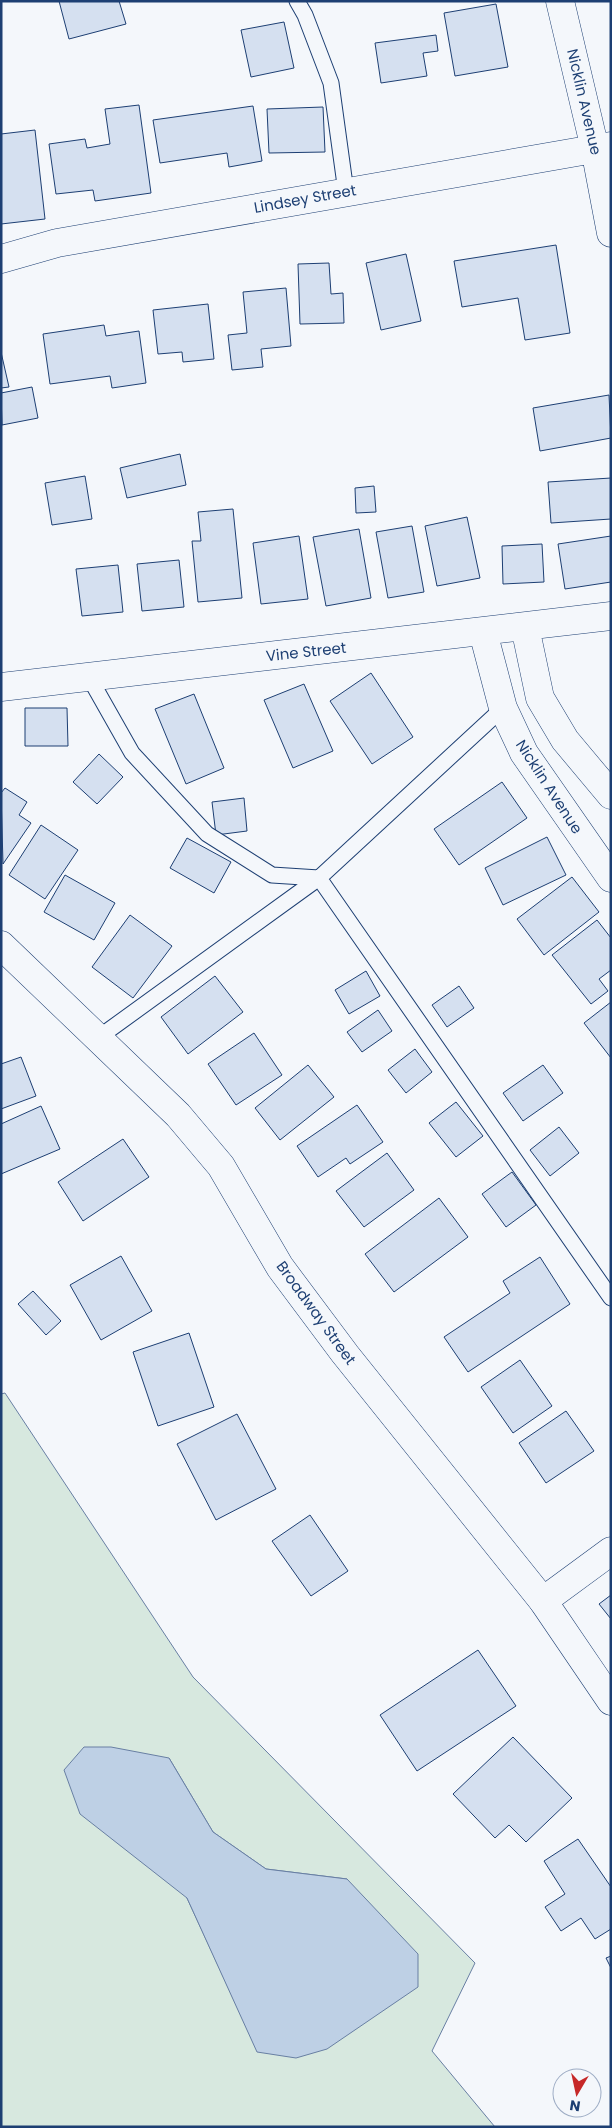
<svg xmlns="http://www.w3.org/2000/svg" width="612" height="2128" font-family="Poppins,sans-serif">
<rect width="100%" height="100%" fill="#f4f7fb"/>
<path fill="#d7e8df" stroke="#687fa3" fill-rule="evenodd" d="M5,1393L193,1677L475,1963L432,2051L495,2127H1V1394ZM169,1758L213,1832L266,1869L347,1879L258,2052L187,1898Z"/>
<path fill="#bed0e5" stroke="#687fa3" d="M84,1747H111L169,1758L213,1832L266,1869L347,1879L418,1954V1987L327,2049L296,2058L257,2052L187,1898L80,1814L64,1770Z"/>
<path fill="#d5e0f0" stroke="#1d3f73" d="M59,1H119L126,24L69,39Z
M496,4L508,67L455,76L444,13Z
M284,22L294,68L251,77L241,30Z
M436,35L438,51L423,53L427,76L381,83L375,43Z
M139,105L151,193L95,201L93,190L56,194L49,144L85,139L87,148L110,144L105,109Z
M253,106L262,161L229,167L227,153L160,163L153,120Z
M323,107L325,152L269,153L267,109Z
M35,130L45,219L1,224V134Z
M556,245L570,333L525,340L518,298L462,307L454,261Z
M406,254L421,321L381,330L366,263Z
M329,263L331,294L343,293L344,323L300,324L298,264Z
M286,288L291,346L261,349L263,367L232,370L228,335L247,333L243,292Z
M208,304L214,359L183,362L182,352L158,354L153,310Z
M104,325L106,336L139,331L146,383L112,388L110,376L50,384L43,334Z
M1,352L9,387L1,388Z
M32,387L38,418L2,425L1,393Z
M609,395L611,438L540,451L533,408Z
M180,454L186,485L127,498L120,468Z
M85,476L92,519L52,525L45,483Z
M611,478V519L551,523L548,482Z
M374,486L376,512L356,513L355,488Z
M233,509L242,598L198,602L192,541H201L198,512Z
M467,517L480,578L437,586L425,526Z
M412,526L424,592L388,598L376,532Z
M359,529L371,598L326,606L313,537Z
M299,536L308,599L261,604L253,543Z
M611,536V582L565,589L558,544Z
M542,544L544,582L503,584L502,546Z
M179,560L184,607L142,611L137,564Z
M118,565L123,612L82,616L76,569Z
M371,673L413,737L372,764L330,701Z
M304,684L333,751L293,768L264,700Z
M194,694L224,768L186,784L155,709Z
M25,708H67L68,746H25Z
M99,754L123,777L97,804L73,782Z
M502,782L527,818L459,865L434,829Z
M5,788L27,802L19,815L31,823L3,864L1,793Z
M244,798L247,831L216,835L212,802Z
M41,825L78,850L45,899L9,875Z
M547,837L566,875L503,905L485,868Z
M187,838L231,862L214,893L170,868Z
M65,875L115,903L94,940L44,912Z
M572,877L599,912L544,955L517,919Z
M130,915L172,946L133,998L92,967Z
M597,920L611,938V970L599,979L608,991L591,1004L552,955Z
M366,971L380,996L349,1014L335,990Z
M215,976L243,1012L188,1054L161,1017Z
M459,986L474,1008L447,1027L432,1005Z
M611,1002V1058L584,1023Z
M378,1010L392,1031L362,1052L347,1032Z
M254,1033L282,1075L236,1105L208,1064Z
M415,1049L432,1072L406,1093L388,1070Z
M21,1057L36,1096L1,1109V1064Z
M308,1065L334,1097L280,1140L255,1108Z
M543,1065L563,1093L523,1121L503,1093Z
M456,1102L483,1136L456,1157L429,1123Z
M357,1105L383,1142L350,1164L346,1158L318,1177L297,1146Z
M41,1106L60,1149L1,1174V1124Z
M559,1127L579,1153L550,1176L530,1150Z
M123,1139L149,1177L83,1221L58,1182Z
M387,1153L414,1190L364,1227L336,1191Z
M512,1172L536,1205L506,1227L482,1194Z
M439,1198L468,1237L394,1292L365,1254Z
M121,1256L152,1311L101,1340L70,1285Z
M540,1257L570,1304L468,1372L444,1337L510,1293L503,1281Z
M33,1291L61,1321L46,1335L18,1304Z
M189,1333L214,1407L158,1426L133,1352Z
M520,1360L552,1406L513,1433L481,1387Z
M566,1411L594,1451L546,1483L519,1443Z
M237,1414L276,1489L216,1520L177,1444Z
M310,1515L348,1571L311,1596L272,1541Z
M611,1595V1619L599,1604Z
M478,1650L516,1706L417,1771L380,1715Z
M513,1737L572,1798L526,1842L509,1825L495,1838L453,1794Z
M578,1839L611,1887V1929L595,1939L581,1918L561,1931L545,1907L565,1894L544,1861Z
M611,1956V1968L606,1958Z"/>
<g fill="none" stroke-linecap="round" stroke-linejoin="round">
<g stroke="#1d3f73" stroke-width="17">
<path id="service" d="M297,1L305,15L331,83L346,192
M89,677L132,753L207,834L272,875L319,878L611,1298
M98,1038L319,878L503,708"/>
</g>
<g stroke="#1d3f73" stroke-width="29">
<path id="minor" d="M560,1L595,149L611,233
M1,259L57,243L611,146
M525,627L540,698L565,740L611,795
M483,632L503,708L524,753L611,878
M1,687L611,616
M543,1601L611,1551"/>
</g>
<g stroke="#1d3f73" stroke-width="29">
<path id="secondary" d="M1,945L178,1115L221,1166L280,1267L345,1354L543,1601L611,1701"/>
</g>
<use href="#service" stroke="#f4f7fb" stroke-width="15"/>
<use href="#minor" stroke="#f4f7fb" stroke-width="28"/>
<use href="#secondary" stroke="#f4f7fb" stroke-width="28"/>
</g>
<g text-anchor="middle" stroke-width="4" stroke-linejoin="round" paint-order="stroke">
<g font-size="15" fill="#1d3f73" stroke="#f4f7fb">
<text transform="translate(584 102) rotate(77)" y="5">Nicklin Avenue</text>
<text transform="translate(305 199) rotate(-10)" y="5">Lindsey Street</text>
<text transform="translate(306 652) rotate(-6)" y="5">Vine Street</text>
<text transform="translate(549 787) rotate(57)" y="5">Nicklin Avenue</text>
<text transform="translate(316 1313) rotate(54)" y="5">Broadway Street</text>
</g>
</g>
<rect width="612" height="2128" fill="none" stroke="#1d3f73" stroke-width="5"/>
<g transform="translate(577 2093) rotate(189)"><circle r="24" fill="#f4f7fb" stroke="#9eadc5"/>
<path d="M0-4L9 19L0 12L-9 19Z" fill="#c62828"/>
<text y="-8" font-size="14" font-weight="bold" text-anchor="middle" fill="#1d3f73">N</text>
</g>
</svg>
